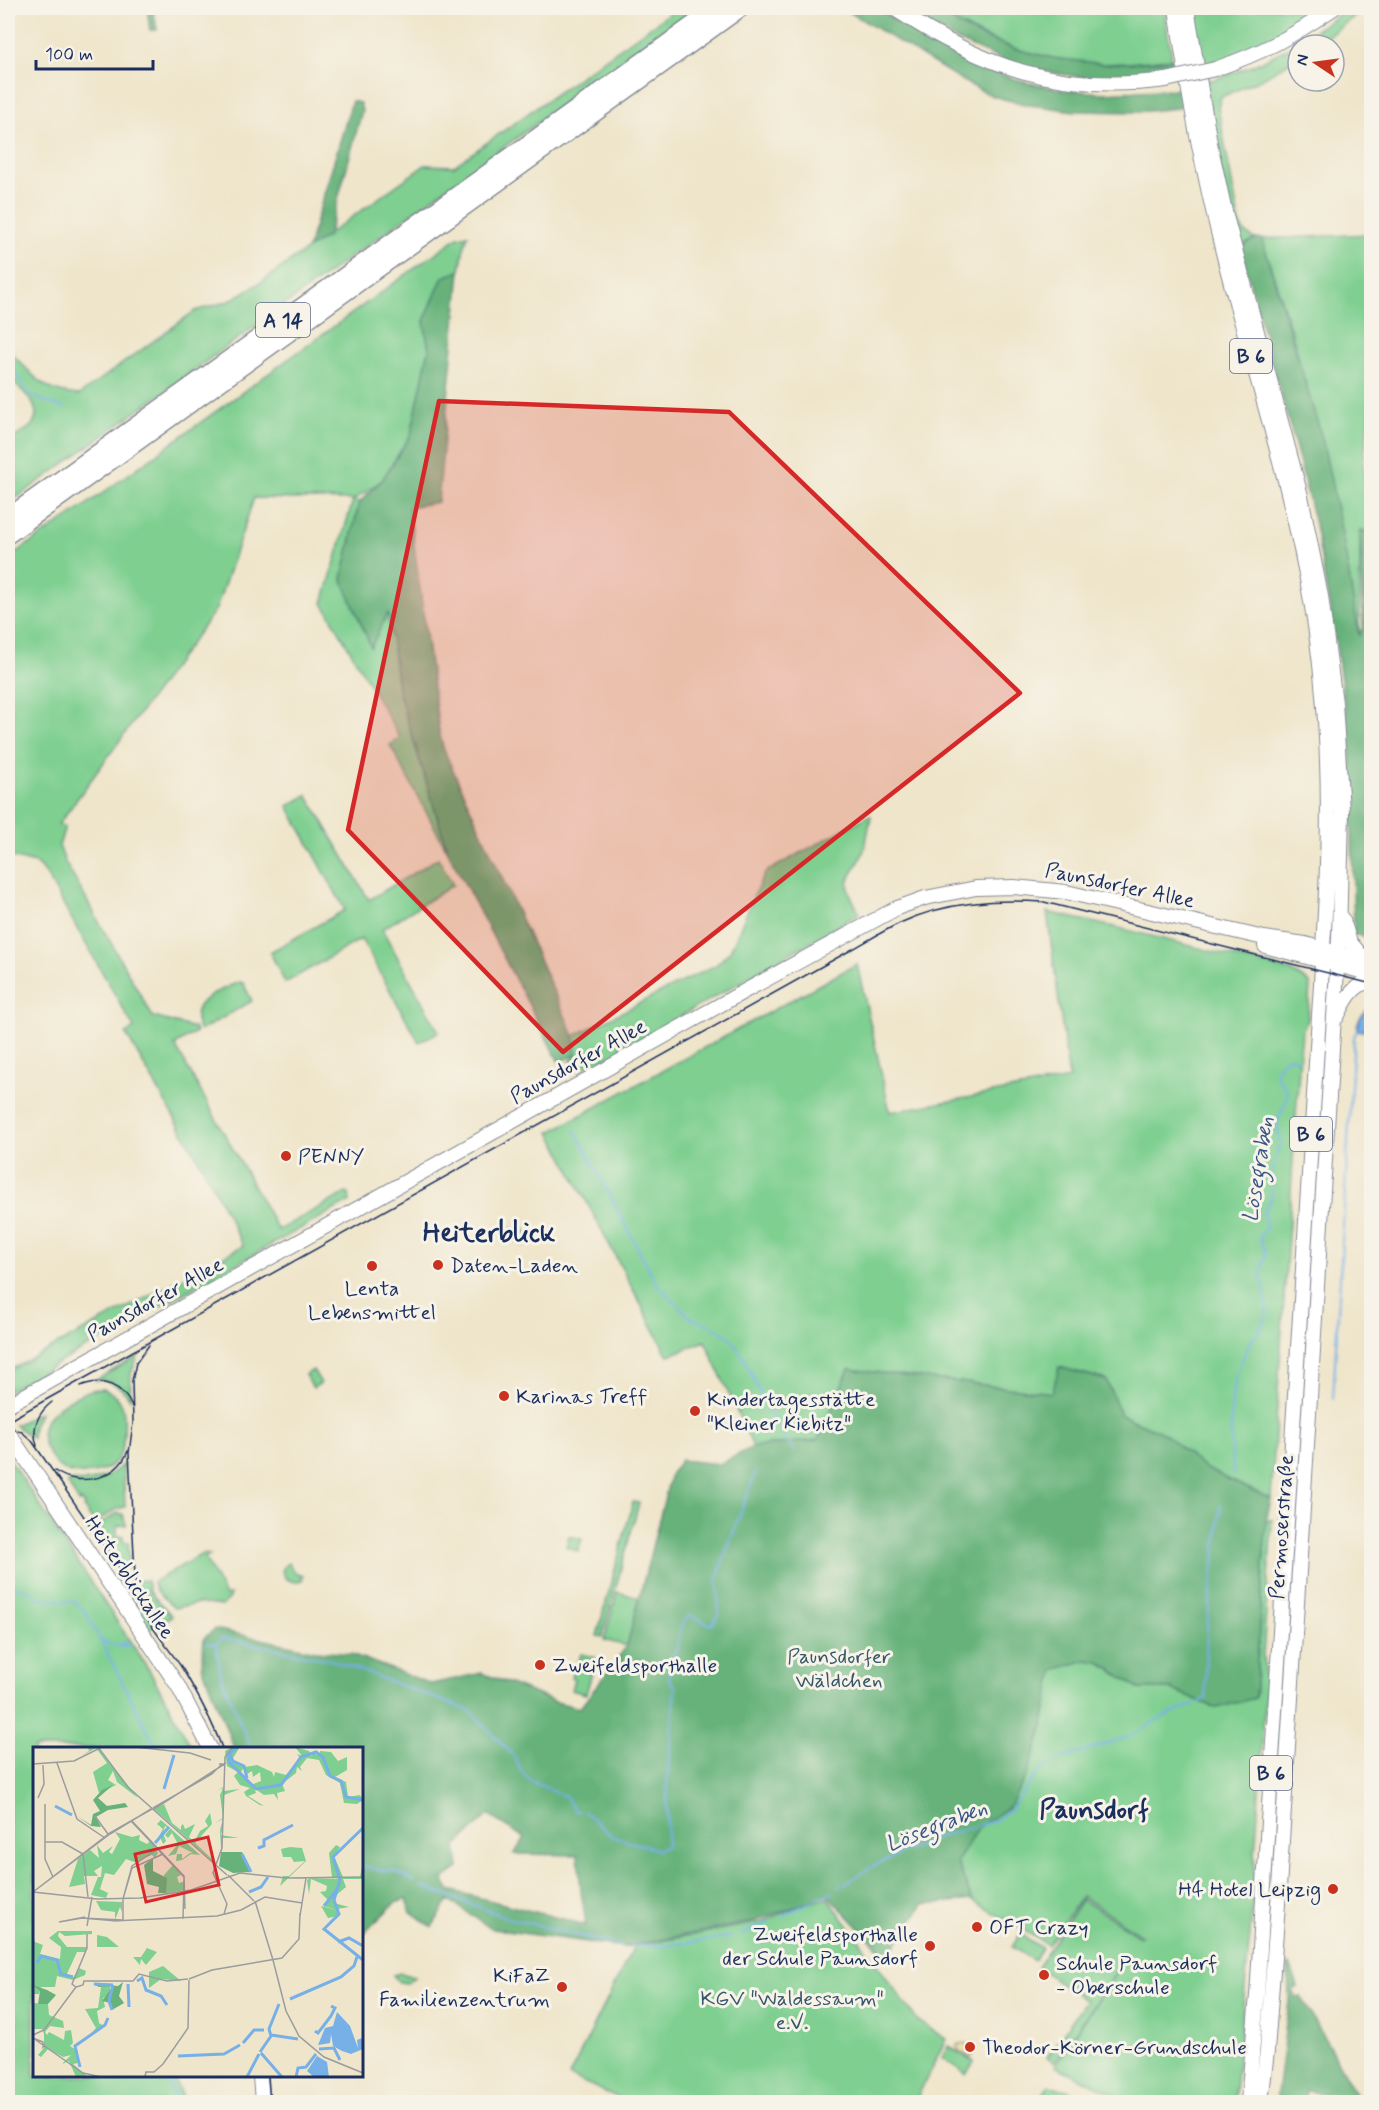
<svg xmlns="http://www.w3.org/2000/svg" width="1379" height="2110" font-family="Mynerve,sans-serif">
<rect width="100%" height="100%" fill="#f7f3e8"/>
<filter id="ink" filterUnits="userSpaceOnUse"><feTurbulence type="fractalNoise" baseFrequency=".0167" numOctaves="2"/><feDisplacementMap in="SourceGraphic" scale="12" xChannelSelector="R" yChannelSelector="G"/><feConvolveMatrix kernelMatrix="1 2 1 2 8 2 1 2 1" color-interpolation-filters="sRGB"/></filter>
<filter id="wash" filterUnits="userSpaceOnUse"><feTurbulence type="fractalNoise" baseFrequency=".008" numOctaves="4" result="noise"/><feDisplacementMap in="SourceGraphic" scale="24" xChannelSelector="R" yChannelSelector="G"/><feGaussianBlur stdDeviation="1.35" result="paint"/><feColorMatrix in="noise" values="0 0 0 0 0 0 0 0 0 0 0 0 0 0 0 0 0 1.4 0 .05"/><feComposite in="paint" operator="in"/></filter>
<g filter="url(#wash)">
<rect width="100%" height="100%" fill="#efe5ca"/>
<path fill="#7ecf90" stroke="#4c7f77" stroke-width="1.5" d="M677,8H697L8,504V441C15,437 27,431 32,425C46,407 19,388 8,378V350C33,373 41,393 79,395L195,311L229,301L260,283L425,165L454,166Z
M930,8H1164L1172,59C1149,60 1126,65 1103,64C1038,62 985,41 930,8Z
M1192,8H1326L1266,46L1206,65L1209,81L1252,66L1290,47L1349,8H1366L1316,45H1298V57L1261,79L1221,97L1218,108L1239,220L1244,232L1255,239L1240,247L1216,147Z
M1370,234L1372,399L1363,463L1371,532L1360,531L1359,636L1296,346L1262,239Z
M468,235L464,247L460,271L443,277L424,321L429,349L411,435L382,480L354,500L359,503L342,579L371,646L388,612L399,693L448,852L390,745L400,738L323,603L353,500L254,498L216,609L58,825L65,826L59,846L65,862L153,1017L194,1028L196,1032L175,1045L278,1230L346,1193L349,1194L350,1201L8,1391V1371L243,1246L204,1169L126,1034L134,1028L46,874L35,863L8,856V558L79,510L458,237Z
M307,795L369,900L438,858L453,885L382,929L439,1032L419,1042L361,939L285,983L270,952L345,910L288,806Z
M868,816H871C869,827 867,839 864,850C852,883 838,874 859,912L857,915L592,1067L570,1062L576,1055L574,1036L716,965L730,951L758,887L766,872Z
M1047,912L1127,930L1291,971L1310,983L1308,1020L1302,1031L1300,1053L1271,1499L1204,1468L1165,1434L1121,1415L1106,1380L1059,1367L1053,1393L849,1369L818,1440L753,1447L705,1341L668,1356L550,1132L857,964L890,1112L1069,1079Z
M239,982L243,983L252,1001L200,1031C184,1002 218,991 239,982Z
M510,1229L525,1230L530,1237L526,1245H521L508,1233V1231Z
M138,1356L131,1374L130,1399C122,1386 111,1380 96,1380Z
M313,1370L321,1383L313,1388L305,1375Z
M103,1389C125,1396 125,1413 124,1433C123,1442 123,1452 117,1460C103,1476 70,1480 55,1463C31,1433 43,1415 73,1398C83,1393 92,1388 103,1389Z
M40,1412L33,1426L32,1438L15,1425Z
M8,1457L149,1670L192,1748H34V2076H173L184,2102H8Z
M123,1464L125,1507L117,1509L94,1523L83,1507L84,1505L81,1501L79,1502L67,1483L70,1481C90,1483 109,1479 123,1464Z
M633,1502L639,1503L602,1637L597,1636Z
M118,1513L123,1514L126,1525L117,1526V1536H123V1542H128L130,1567L125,1569L96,1526Z
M1272,1520L1263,1656L1266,1682L1250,1935L1234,2102H1131L1055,2066L1124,1960L1055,2062L1047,2057L1086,2000L1037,1967L1082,1899L1139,1936L1141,1935L1082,1896L1048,1945L972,1900L957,1862L977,1828L1009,1807L1041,1735L1053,1670L1086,1660L1099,1662L1140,1689H1171L1216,1708L1255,1698L1266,1521Z
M569,1536L582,1539L578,1551L566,1547Z
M202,1554L210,1555L205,1558L225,1596L230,1595V1598L222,1606L199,1603L174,1608L155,1589L153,1582Z
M289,1563L294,1572L303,1575L302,1580L294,1582L286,1579L282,1571L285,1565Z
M147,1580L149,1591L172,1616L148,1630L121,1590L133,1581Z
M617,1592L640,1598L627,1646L604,1640Z
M581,1654L596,1658L586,1694L571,1690L574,1679L571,1677L573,1671H576Z
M828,1898L918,2021L946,2039L915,2102H628L569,2076L634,1946L762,1922L795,1907Z
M1020,1934L1042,1948L1034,1961L1012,1947Z
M401,1973L414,1977L407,1983L399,1982L393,1975Z
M948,2046L974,2062L966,2074L942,2058Z
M1049,2085C1057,2090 1065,2088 1074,2092L1072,2095L1087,2102H1038Z"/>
<path fill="#66b27a" stroke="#40706c" stroke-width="1.5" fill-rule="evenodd" d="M147,8H153L157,30H150Z
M843,8H876L949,54L989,71L1029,83L1066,90L1103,93L1177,89L1182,96L1181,105L1178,108L1136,112L1074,111L1023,104L993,96L968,84Z
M904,8H930L980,36L1019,50L1053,58L1104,64L1148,62L1172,59L1173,69L1171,71C1125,85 1060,77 1015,64C996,58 977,49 959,41C940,32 922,19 904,8Z
M352,101L360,103L362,111L328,236L308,248Z
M1255,239H1262L1322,438L1342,533L1359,635L1363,627L1360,530L1371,533V940L1354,934L1350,746L1336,645L1315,524L1295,444L1240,247Z
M460,271L438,502L409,507L439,731L444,750L574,1036L576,1055L559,1062L448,852L399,693L388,613L371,647L342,579L359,503L382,480L411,435L429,349L424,321L443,277Z
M1059,1367L1106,1380L1121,1415L1165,1434L1204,1468L1271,1499L1266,1521L1255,1698L1216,1708L1171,1689H1140L1099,1662L1086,1660L1054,1670L1041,1735L1026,1777L1009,1807L977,1828L957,1862L972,1900L923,1904L887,1957L828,1895L752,1922L624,1947L492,1929L449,1900L432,1927L410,1911L407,1899L395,1903L362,1935V1748H234L202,1666L204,1638L215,1629L315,1651L351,1654L431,1684L482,1673L556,1702L580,1708L627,1646L671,1473L681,1460L720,1464L753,1447L818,1440L849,1369L1052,1393ZM488,1815L525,1838L514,1854L578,1855L581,1891L586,1925L449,1890L443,1879L459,1868L456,1846Z
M1290,1964L1298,1987L1293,1990L1295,1997L1301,1996L1360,2102L1343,2096L1306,2091L1304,2102H1276L1289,2001L1288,1965Z"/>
<path fill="#eeda9e" stroke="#84847e" stroke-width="1.5" d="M964,2043L976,2050L971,2058L958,2050L957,2045Z"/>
<path fill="#77b0e7" stroke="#4970a2" stroke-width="1.5" d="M1371,1008V1027L1362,1031L1357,1030C1357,1021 1363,1011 1371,1008Z"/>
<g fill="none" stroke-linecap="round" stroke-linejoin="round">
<path stroke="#77b0e7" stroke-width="2" d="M8,368C20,372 20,385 29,393C38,401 54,404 65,408
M575,1130L657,1284L692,1319L706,1323L729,1336L744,1358L772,1418L794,1451
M1333,1399L1354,1037L1357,1030
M1233,1475C1232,1440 1226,1399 1240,1365C1243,1358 1246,1350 1250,1344C1255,1335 1264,1327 1266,1316C1269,1300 1261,1286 1261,1270C1262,1264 1266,1259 1265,1252C1263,1246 1260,1242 1260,1235C1270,1226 1264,1223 1264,1212L1272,1197L1271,1177L1280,1142L1277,1124L1287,1097V1091L1276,1075V1070L1284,1059L1290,1057L1298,1060
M8,1586L21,1587L39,1598L75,1602L85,1611L157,1748
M101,1640C112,1646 119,1648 130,1645
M206,1644H216L221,1676L251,1748
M216,1644L222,1638L335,1661L470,1711L514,1756L523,1774L531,1781L566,1797L575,1811H579
M118,1645L128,1642
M1200,1702L1206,1699C1203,1634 1214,1571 1221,1506
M585,1812L613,1837L658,1850L667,1846V1782L675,1686L669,1681L670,1659L677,1649L681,1626L689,1615L712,1625L719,1614L717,1577L756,1471
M362,1866L373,1869L394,1871L414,1881
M423,1887L509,1918L621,1946
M839,1887L873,1866L936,1838L996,1820L1011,1809L1039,1771L1060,1759L1131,1736L1163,1717L1195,1704
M783,1915L832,1892
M741,1935L769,1922
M632,1946H662L731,1937
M166,2076L178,2102"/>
</g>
</g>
<g filter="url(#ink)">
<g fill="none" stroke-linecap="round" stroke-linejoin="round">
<g stroke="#858a94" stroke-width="16">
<path id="major" d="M893,8C983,67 1057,94 1166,80
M1176,8C1189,103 1208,198 1233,291C1261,394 1293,496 1311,601C1326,688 1330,776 1327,864C1326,904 1323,944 1321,984L1257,1995L1248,2102
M1187,8L1210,143L1226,216L1301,496L1321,596L1335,703L1342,811L1339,938L1278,1904L1267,2051L1261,2102
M1215,69C1262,53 1293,36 1334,8
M1343,920L1350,942L1366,961
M1265,946L1372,974
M1337,1017C1345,1001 1352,985 1372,980
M8,1405L743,992L897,908L925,898L976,888L1014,887L1066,892L1264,938L1305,944L1372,963
M8,1432L178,1686L210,1748
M260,2076L262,2102"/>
</g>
<g stroke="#858a94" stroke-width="19">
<path id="highway" d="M8,517L318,295L716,8
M8,535L741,8"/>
</g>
<use href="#major" stroke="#fff" stroke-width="14"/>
<use href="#highway" stroke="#fff" stroke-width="16"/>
<path stroke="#1b2f5e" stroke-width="1.5" d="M149,1345L136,1363L132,1381L133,1423L129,1453L136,1596C142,1618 169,1648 182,1668C197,1693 212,1721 222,1748
M81,1386C102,1377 123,1385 132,1407
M8,1421L851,950C867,941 883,931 900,923C945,902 994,899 1044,902L1372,984
M8,1428L22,1432L32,1441L135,1591
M37,1446C31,1427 38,1413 52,1402
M55,1471C79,1488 118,1479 128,1451
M268,2076L270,2102"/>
<g stroke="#858a94" stroke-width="16" stroke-linecap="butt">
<path id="major-bridge" d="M1166,80L1215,69"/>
</g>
<use href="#major-bridge" stroke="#fff" stroke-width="14"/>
</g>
</g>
<path fill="#d62828" fill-opacity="0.2" stroke="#d62828" stroke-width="4.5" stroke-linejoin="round" d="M439,401L729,412L1020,693L563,1052L348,830Z"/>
<g fill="#c8321e" stroke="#f7f3e8" stroke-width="2">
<circle cx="286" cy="1156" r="6"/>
<circle cx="438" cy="1265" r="6"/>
<circle cx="372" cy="1266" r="6"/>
<circle cx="504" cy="1396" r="6"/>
<circle cx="695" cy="1411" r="6"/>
<circle cx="540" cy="1665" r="6"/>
<circle cx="1333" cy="1889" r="6"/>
<circle cx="977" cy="1927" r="6"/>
<circle cx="930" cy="1946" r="6"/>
<circle cx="1044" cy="1975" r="6"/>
<circle cx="562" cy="1987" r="6"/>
<circle cx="970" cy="2047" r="6"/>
</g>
<g text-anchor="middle" stroke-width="6" stroke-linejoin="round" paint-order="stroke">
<g fill="#f7f3e8" stroke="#5d6a87" stroke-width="1.5">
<rect x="256" y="303" width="54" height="34" rx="4.5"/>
<rect x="1230" y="339" width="42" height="34" rx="4.5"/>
<rect x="1290" y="1117" width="42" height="34" rx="4.5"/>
<rect x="1250" y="1756" width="42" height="34" rx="4.5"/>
</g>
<g font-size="20" font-weight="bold" fill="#1b2f5e">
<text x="283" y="327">A 14</text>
<text x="1251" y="363">B 6</text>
<text x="1311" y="1141">B 6</text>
<text x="1271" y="1780">B 6</text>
</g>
<g font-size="21" fill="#1b2f5e" stroke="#f7f3e8">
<text transform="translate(1120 885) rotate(12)" y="7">Paunsdorfer Allee</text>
<text transform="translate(578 1061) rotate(-29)" y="7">Paunsdorfer Allee</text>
<text transform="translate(155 1299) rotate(-29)" y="7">Paunsdorfer Allee</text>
<text transform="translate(1281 1527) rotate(-86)" y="7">Permoserstraße</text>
<text transform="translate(130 1577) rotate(56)" y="7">Heiterblickallee</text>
</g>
<g font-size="21" fill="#1b2f5e" stroke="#f7f3e8" text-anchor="start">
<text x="298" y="1163">PENNY</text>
<text x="450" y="1272">Daten-Laden</text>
<text x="372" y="1295" text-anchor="middle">Lenta<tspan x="372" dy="24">Lebensmittel</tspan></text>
<text x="516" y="1403">Karinas Treff</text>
<text x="707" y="1406">Kindertagesstätte<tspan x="707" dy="24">"Kleiner Kiebitz"</tspan></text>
<text x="552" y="1672">Zweifeldsporthalle</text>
<text x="1321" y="1896" text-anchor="end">H4 Hotel Leipzig</text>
<text x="989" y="1934">OFT Crazy</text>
<text x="918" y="1941" text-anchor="end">Zweifeldsporthalle<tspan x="918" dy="24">der Schule Paunsdorf</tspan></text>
<text x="1056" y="1970">Schule Paunsdorf<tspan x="1056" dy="24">- Oberschule</tspan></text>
<text x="550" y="1982" text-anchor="end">KiFaZ<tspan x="550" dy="24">Familienzentrum</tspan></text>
<text x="982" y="2054">Theodor-Körner-Grundschule</text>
</g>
<g font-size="21" fill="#34576a" stroke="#f7f3e8">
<text x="839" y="1663">Paunsdorfer<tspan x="839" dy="24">Wäldchen</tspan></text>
<text x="792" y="2005">KGV "Waldessaum"<tspan x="792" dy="24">e.V.</tspan></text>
</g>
<g font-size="22" font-style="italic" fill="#375687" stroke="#f7f3e8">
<text transform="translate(1257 1169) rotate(-81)" y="8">Lösegraben</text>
<text transform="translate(936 1825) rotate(-21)" y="8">Lösegraben</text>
</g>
<g font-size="27" font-weight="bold" fill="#1b2f5e" stroke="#f7f3e8">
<text x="489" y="1241">Heiterblick</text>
<text x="1094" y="1818">Paunsdorf</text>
</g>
</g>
<g transform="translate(33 1747)">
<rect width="330" height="330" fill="#efe5ca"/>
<path d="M55,0H64L105,51L84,35L80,24L75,33L83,38L66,46L60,25L74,16L63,1L48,9L56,4ZM199,0H207L198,14L212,18L208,25L218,38L228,34L227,25L220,30L219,24L214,27L212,20L224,18L239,25L241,30L242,25L253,28L267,11L264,7L269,9L262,0L276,4L279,10L278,6L287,8V4L298,5L305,14L314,10V23L302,30L313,35L315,50L327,48L330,53L324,57L311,56L307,36L293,28L286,13L274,11L267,20L269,24L264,20L263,26L249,37L252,44L244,46L245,53L241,47L231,48L221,41L223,46L215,49L231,59L227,58L213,49L211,45L217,41L207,38L201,29L205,25L194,19L192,4ZM190,40L191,41V44L207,42L191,48V54L190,78L188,88L206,91H189V103L183,117L121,62L131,57L139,76L148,83V79L150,77L152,82L162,77L156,90L161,95L167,84L175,79L172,74L177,66L179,77L162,96L183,116L188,102L187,83L190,72L182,76L190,71L187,48L190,41L185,43ZM128,73L167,108L158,107L149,113L143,114L144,107H149V112L157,106H160L146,99L143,107L135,109L145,97L139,86L135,91L132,88L137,82L132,79L130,86L133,94L130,97L127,90L122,96L130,82L124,77ZM82,85L99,90L107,88L106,93L114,97L118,93L125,106L122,111L119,108L101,115L93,112L81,128L72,126L67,142L75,146L73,151L58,148L65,130H68L69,119L61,124L65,129H51L52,137L36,140L45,112L57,103L66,111L64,98L70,106L80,99L76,105L79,107L87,92ZM303,98L307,100L301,109L310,130H327L329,120L330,132H310L313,140L302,149L301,156L316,160L304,162L305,169L295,171L288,159L304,163L291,159L295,153L287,145L293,144L294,139L278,132L276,147L274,133L277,131L307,132L299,130L296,106ZM257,100L269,101L273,114L247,139L250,129H256L272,114L261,115L258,110H250L248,102ZM140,118L148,128L144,130L146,136L152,134V143L133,146L131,128ZM63,154L89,155V165L87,160L82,173V165L68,163ZM25,184H59V187L32,189L26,185L25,189L34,200H54L52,205H44L33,229L41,230L46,221L53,224L52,228L40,233L24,229L22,240H8L6,247H0V189L2,195L10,198L7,207L27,212L28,200L16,191ZM64,188L74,190L86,200H64ZM114,201L124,205L113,218L108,212L107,218L100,210H108ZM130,219L148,234L128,232L116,241V225ZM59,236L78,237L77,243L82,240L80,246L70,251L72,260L64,264L66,276L71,279L55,290L63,281L52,262L65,261L68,240L74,238ZM0,256L15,257L16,268L30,274L31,281L17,279L12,285L14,288L16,285L31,293L32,284L38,283L40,296L37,299L45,304V316L40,317L55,330H43L36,314L29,317L38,308L30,310L15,302L8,310L5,308L11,301V287L9,282H0Z" fill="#7ecf90"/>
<path d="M80,38L65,51L74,59L92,56L95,60L75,63L63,70L68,80L58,79L44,69L58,78L60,67L67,64L60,53L69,43ZM188,105H209L217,125L200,126L186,119ZM120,111V124L134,131L133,146H125L126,140L114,137L111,118ZM90,235L86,249L91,256L79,263L77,256L69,254L80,239L66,240L60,237L85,239ZM0,238L14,243L23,248L15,257H5L7,244Z" fill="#66b27a"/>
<path d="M304,265L317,279L325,301L324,293L329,291L330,302L318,307L309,304L300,299L298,287L297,296L285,298L292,281L300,279ZM284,309L294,315L296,330H281L274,324Z" fill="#77b0e7"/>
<path fill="none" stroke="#77b0e7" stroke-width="3" d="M204,0L196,7V15L223,42L248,38L268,10L283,5L290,10L297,29L308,34L313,50L330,53M197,8L200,14L211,19L214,31M131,42L141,8M22,59L39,68M330,81L300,110L307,133L301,153L306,167L291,182L330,213M122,96L136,80M225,101L231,99V93L260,78M209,107L218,125M216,145L228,140L235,130M291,159L305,141M305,195L316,191L330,199M4,216L8,209L24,213L28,227L40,230M104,234L109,231L113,243L128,249L134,258M61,237L80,238M95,237L96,260M257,252L308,230L321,219L324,210M79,263L76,254L80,238M282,284L285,286L298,269L302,261L298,259M238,288L265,292M210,296L221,283H231M286,302L301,301L307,313M227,305L238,289L236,282L246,257M228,306L249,330M145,309L191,307L207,298M47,320L42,299L72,278L75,271M214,330L226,307M263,330L265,321L273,320L283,307"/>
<path fill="none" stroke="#9a9c9f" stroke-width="1.5" d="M65,0L95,40L194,128M102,0L157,6L178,13M24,16L44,72L72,91M0,17L41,14L69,0M5,51L11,37L10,18M12,57V112L20,130M120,61L179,27L189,17H186M121,62L193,16M62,69L75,87M98,74L151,130L150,172M99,74L151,129L152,162M12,95H29L50,107L55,150M195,128L221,154M0,145L64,152L107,151L158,143L207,126L253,131L330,130M0,145L77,87L118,62M0,145L77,86L119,62M90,152L99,119L126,101M222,154L240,213M191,167L194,157L180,126L189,101L192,10L200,0M267,169L273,131M49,171L84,174M80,174L184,169L208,163L232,150L269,156M26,175L52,170M26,175L49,171L90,173V152L99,121L130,107M54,179L59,150M240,213L253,264L266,289L291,310L330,326M156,232L179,223L249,211L266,192L267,166M43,240L50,238L51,234H100L106,227L134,234L155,232M43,240L39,237L54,201V187M0,288L11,283L43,240M0,291L50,326L68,330M0,291L10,295V300L12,297M112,330L113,325H121L130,317L155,281L156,233"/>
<path fill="#d62828" fill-opacity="0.15" stroke="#d62828" stroke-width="3" d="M175,90L186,138L113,155L102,107Z"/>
<rect width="330" height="330" fill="none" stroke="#1b2f5e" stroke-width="3"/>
</g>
<rect width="1379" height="2110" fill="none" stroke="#f7f3e8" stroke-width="30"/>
<g transform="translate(1316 63) rotate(283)"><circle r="28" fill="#f7f3e8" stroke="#9fa5b1" stroke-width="1.5"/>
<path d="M0-4.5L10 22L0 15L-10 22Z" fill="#c8321e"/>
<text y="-9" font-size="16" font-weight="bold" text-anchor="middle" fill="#1b2f5e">N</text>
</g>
<path d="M36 60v9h117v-9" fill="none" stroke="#1b2f5e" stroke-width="3"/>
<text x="45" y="60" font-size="18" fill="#1b2f5e" stroke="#f7f3e8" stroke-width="4.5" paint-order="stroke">100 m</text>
</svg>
